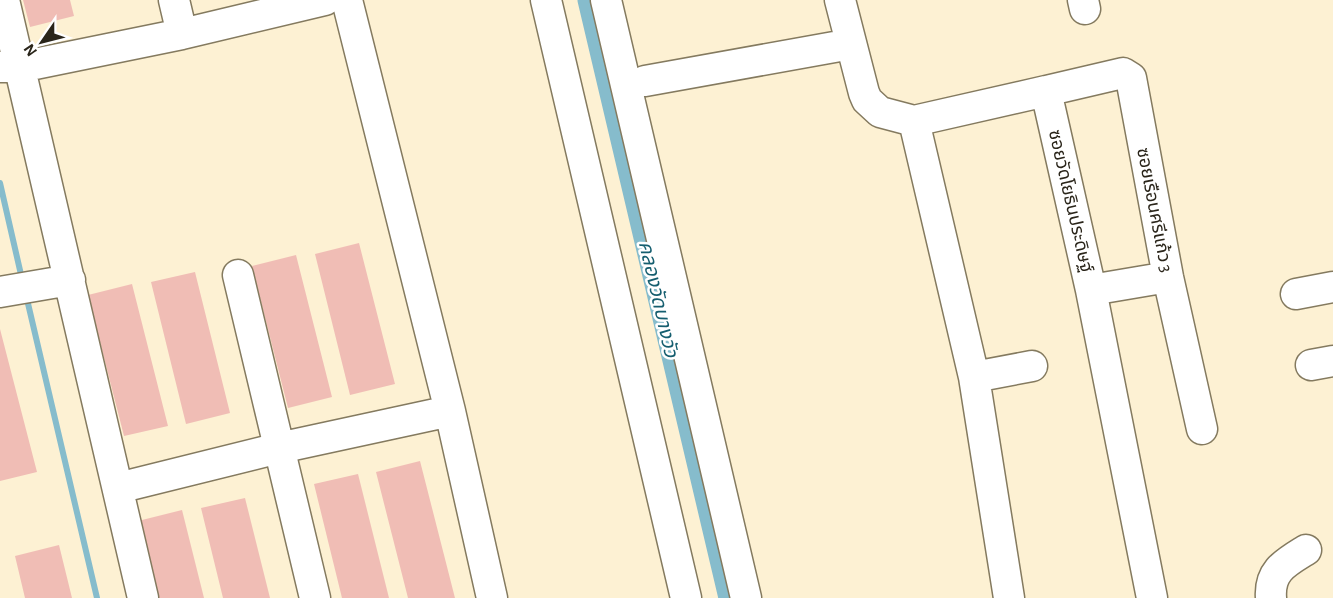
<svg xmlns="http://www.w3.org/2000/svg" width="1333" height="598" font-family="'Alegreya Sans','Noto Sans Thai',sans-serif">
<rect width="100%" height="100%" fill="#fdf1d3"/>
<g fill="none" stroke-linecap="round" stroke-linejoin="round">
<path stroke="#86bccc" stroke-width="6" d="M0,183L22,279
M26,295L97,598"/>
<path stroke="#86bccc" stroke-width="21" d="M588,0L729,598"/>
</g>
<path fill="#f0bdb5" d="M23,0H70L74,16L30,27Z
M359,243L395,384L350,395L315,254Z
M296,255L332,397L288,408L252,266Z
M195,272L230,413L186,424L151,282Z
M132,284L168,426L124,436L88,295Z
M0,329L37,472L0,481Z
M420,461L455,598H408L376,472Z
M358,474L389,598H342L314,484Z
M245,498L270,598H223L201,508Z
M182,510L204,598H158L138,521Z
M59,545L72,598H25L15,556Z"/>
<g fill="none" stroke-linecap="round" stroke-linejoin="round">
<g stroke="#847a5f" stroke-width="33">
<path id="minor" d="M4,0L143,598
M174,0L182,34
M347,0L450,411L492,598
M546,0L686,598
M606,0L746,598
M840,0L864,93L867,100L880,112L914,121L1046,91L1091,290L1152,598
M1083,0L1085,9
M0,67H20L182,34L325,0
M645,81L851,44
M1046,91L1123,73L1131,78L1168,277L1202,429
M914,121L974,377L1009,598
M238,275L315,598
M1091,290L1168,277
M0,292L70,280
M1296,294L1333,287
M1311,365L1333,361
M974,377L1032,366
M118,488L279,448L450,411
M1271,598C1269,571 1285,563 1306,550"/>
</g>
<use href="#minor" stroke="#fff" stroke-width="30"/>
</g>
<g text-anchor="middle" stroke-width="5" stroke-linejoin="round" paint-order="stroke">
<g font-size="18" fill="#2a251a" stroke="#fff">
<text transform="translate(1071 201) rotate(77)" y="6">ซอยวัดโยธินประดิษฐ์</text>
<text transform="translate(1155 210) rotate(79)" y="6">ซอยเรือนศรีแก้ว 3</text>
</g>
<g font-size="20" font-style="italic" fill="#155e6f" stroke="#fff">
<text transform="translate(659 299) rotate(77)" y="7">คลองวัดบางวัว</text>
</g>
</g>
<g transform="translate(42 42) rotate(235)" stroke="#ffffff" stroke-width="4.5" paint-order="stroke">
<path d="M0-4.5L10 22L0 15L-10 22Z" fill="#2a251a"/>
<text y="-9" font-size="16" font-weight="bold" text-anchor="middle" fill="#2a251a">N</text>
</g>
</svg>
